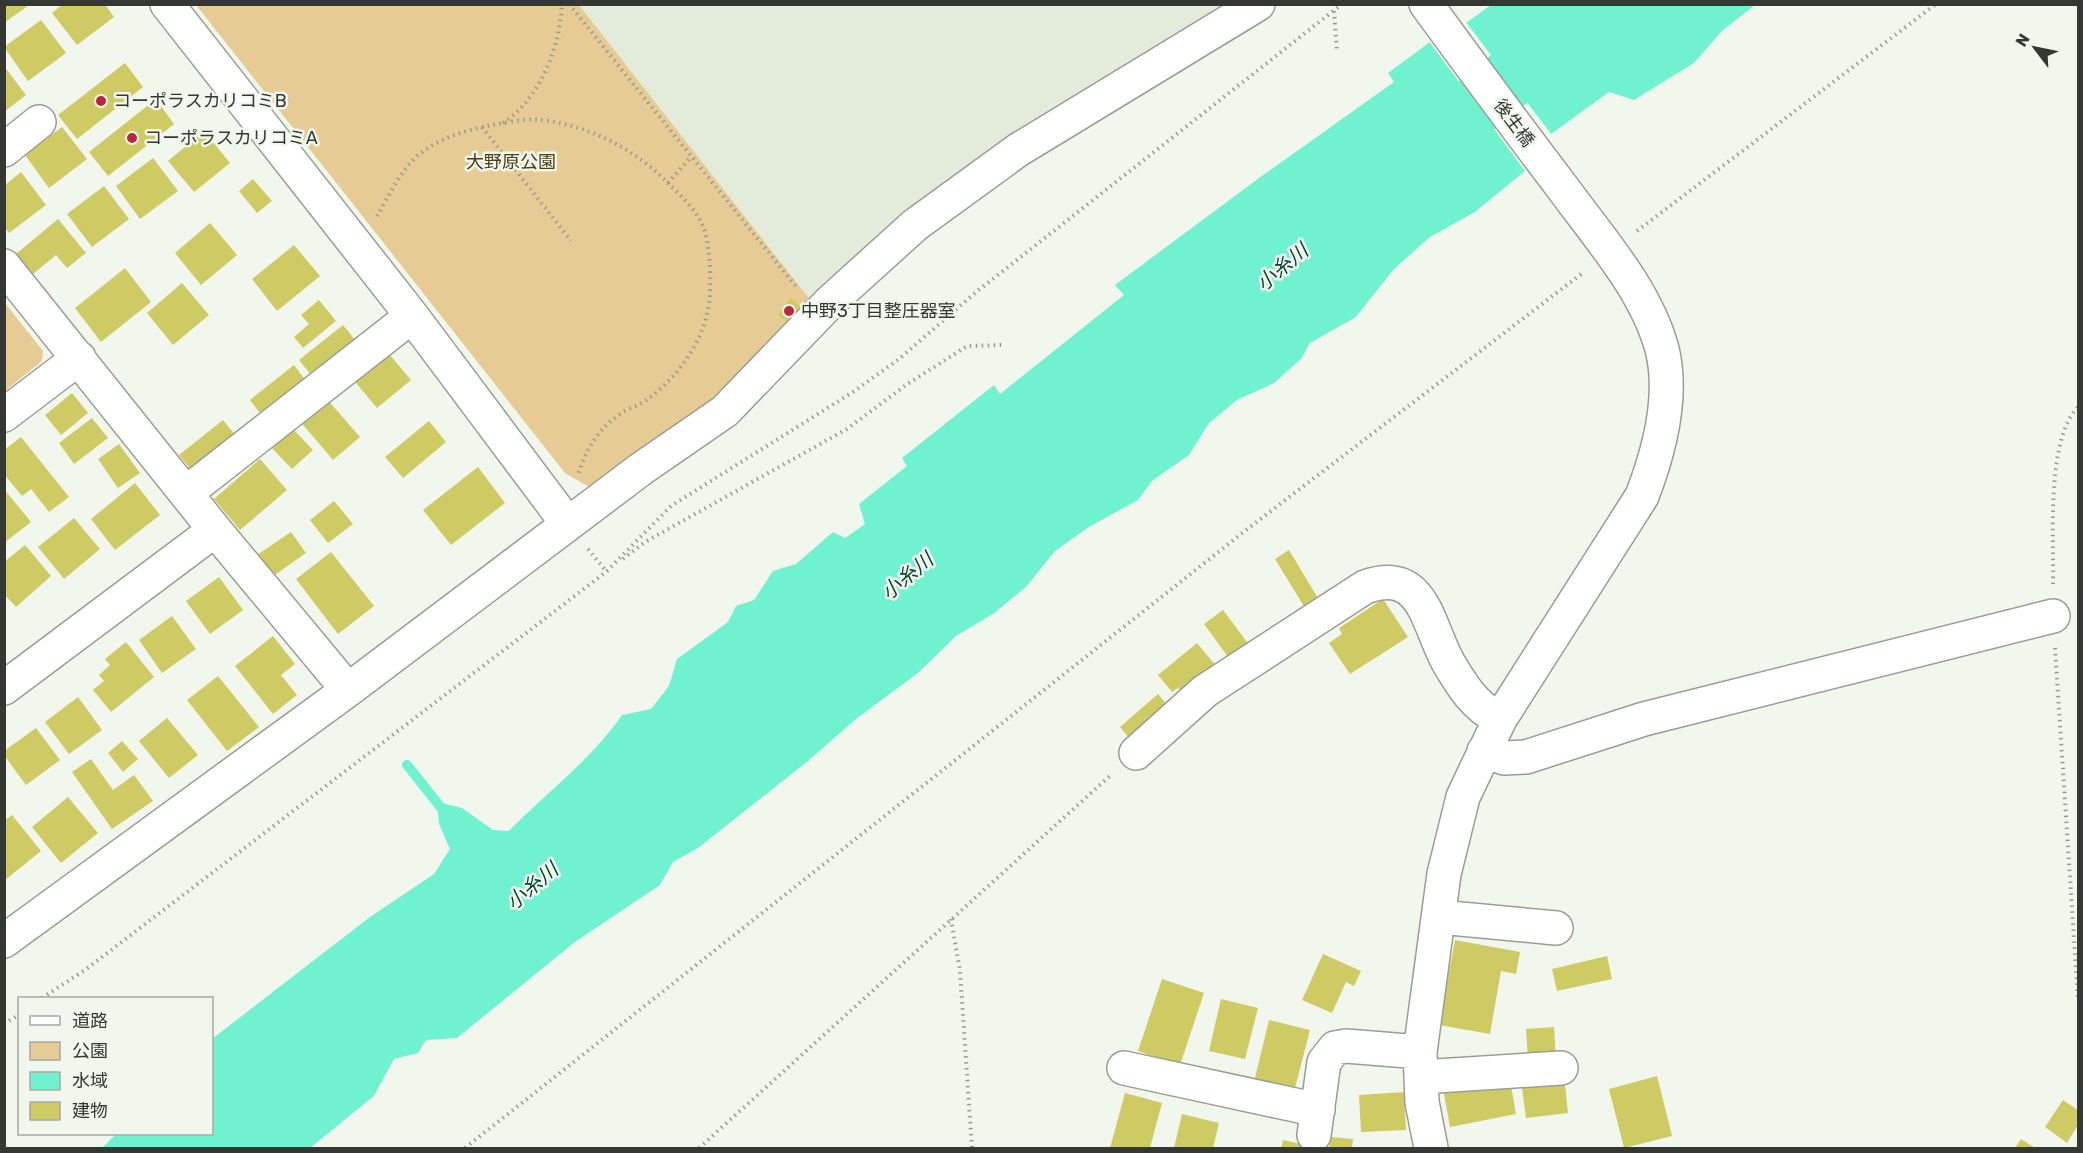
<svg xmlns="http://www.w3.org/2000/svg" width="2083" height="1153" font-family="Rubik,'Noto Sans JP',sans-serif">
<rect width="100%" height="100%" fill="#f1f7ec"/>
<path fill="#e3ecdb" d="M579,5H1233L815,306Z"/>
<path fill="#e7cb94" d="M196,5H579L815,306L717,402L589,487L565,473Z
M5,303L43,351L42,361L5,391Z"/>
<path fill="#70f2d1" d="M1491,5V4L1755,5L1722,31L1694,63L1634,100L1609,92L1551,134L1466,23Z
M1430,42L1525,171L1475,212L1430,237L1393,270L1356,317L1310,343L1301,359L1274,383L1237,400L1209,423L1189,455L1152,481L1138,500L1089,527L1055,551L1026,587L993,614L956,636L918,673L856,719L808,761L698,848L673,862L660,885L575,942L457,1038L426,1040L418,1053L394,1059L374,1096L310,1148H102L116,1134H212V1039L370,917L434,874L450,849L439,824L437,802L462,808L493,830L509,831C547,792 591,760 622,715L651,709L669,686L677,659L728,622L736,606L754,600L773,571L796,564L833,532L845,538L865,524L859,504L907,466L902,458L994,385L1000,394L1124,295L1115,285L1259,178L1394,82L1388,73Z"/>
<path fill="#f1f7ec" d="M1465,21L1551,134L1552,136L1548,135L1464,25Z
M1428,40H1432L1528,169L1527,173Z"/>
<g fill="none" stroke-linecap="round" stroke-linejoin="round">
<path stroke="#70f2d1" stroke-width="10" d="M407,765L446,814"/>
<path stroke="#70f2d1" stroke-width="60" d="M1412,159L1600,4"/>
</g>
<path fill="#cfcb64" d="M63,4H105L114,17L77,45L52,13Z
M4,5H29L4,23Z
M41,20L66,53L28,81L4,47Z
M125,63L143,87L77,139L58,115Z
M4,66L26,95L4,112Z
M156,99L174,124L108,176L89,152Z
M62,127L87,159L49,188L25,155Z
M204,131L230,163L194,192L168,161Z
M153,158L178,191L140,219L116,186Z
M21,172L46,205L9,233L5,228V185Z
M253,179L272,201L257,213L239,191Z
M104,186L129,219L92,247L67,214Z
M58,219L86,253L67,268L56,255L33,274L16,254Z
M210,223L237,255L201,285L175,253Z
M294,245L320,276L277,311L252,279Z
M125,268L151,302L101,342L75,308Z
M182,283L209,315L173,345L147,313Z
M791,298L800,306L786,322L778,315Z
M319,300L336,321L303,348L294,337L309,324L301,315Z
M343,325L360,346L316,381L299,360Z
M385,349L411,380L377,408L351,377Z
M294,365L310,386L266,421L250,400Z
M72,393L88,413L61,435L45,415Z
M325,397L360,437L333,460L299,420Z
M92,418L108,438L74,464L59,443Z
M223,420L240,441L196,476L179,455Z
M429,421L446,442L403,478L385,457Z
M290,426L313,450L292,469L269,445Z
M21,437L69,497L49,512L31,489L22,496L4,474V450Z
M119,444L140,473L118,488L98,459Z
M260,459L287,490L240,530L214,499Z
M478,467L505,503L451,545L423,510Z
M135,483L160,515L115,550L91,519Z
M4,489L31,522L4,543Z
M334,501L353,524L328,543L310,520Z
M74,518L100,549L64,579L38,547Z
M291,532L306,553L272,577L257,555Z
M25,545L51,576L16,607L4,594V562Z
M1289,550L1319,600L1305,608L1275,559Z
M331,552L374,606L338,634L296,579Z
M219,577L243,610L210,634L186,601Z
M1383,599L1408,637L1350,674L1329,643L1342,634L1339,628Z
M1223,610L1250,646L1231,661L1204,624Z
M172,616L196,649L162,673L139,640Z
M273,636L295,664L281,675L297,695L273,714L235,666Z
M126,642L154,677L111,712L93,690L104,681L99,675L110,665L105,659Z
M1197,643L1221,672L1188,699L1178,688L1172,692L1158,675Z
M218,676L259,727L227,751L187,700Z
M1158,694L1174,713L1135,745L1120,727Z
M78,697L102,730L69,754L45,722Z
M167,718L198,755L169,778L139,741Z
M36,728L60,760L26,785L4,755V751Z
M122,741L138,759L123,772L108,753Z
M91,759L113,790L134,775L153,801L112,829L72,772Z
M68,797L98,833L61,863L32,827Z
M12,815L41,851L4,881V821Z
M1455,940L1520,952L1516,974L1501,971L1490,1034L1439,1025Z
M1323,954L1361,971L1354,986L1346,982L1332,1013L1302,1000Z
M1607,956L1612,979L1557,991L1552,969Z
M1162,979L1204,993L1180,1065L1138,1051Z
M1221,999L1258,1008L1245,1059L1209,1051Z
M1269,1020L1310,1030L1294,1092L1254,1082Z
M1554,1027L1556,1059L1528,1060L1526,1029Z
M1509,1075L1516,1114L1450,1127L1443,1088Z
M1564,1076L1568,1113L1526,1118L1521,1081Z
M1657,1076L1672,1136L1624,1148L1609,1089Z
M1404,1092L1406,1130L1361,1132L1359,1095Z
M1125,1093L1162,1103L1150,1148H1110Z
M2063,1100L2078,1110V1125L2067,1143L2045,1127Z
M1182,1114L1219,1123L1213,1148H1174Z
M1331,1137L1353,1139L1352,1148H1329Z
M2021,1139L2035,1148H2015Z
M1283,1140L1305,1145V1148H1281Z"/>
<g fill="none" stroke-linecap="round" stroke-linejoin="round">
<g stroke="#999e94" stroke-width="36">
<path id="minor" d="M167,4L412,316L567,523
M1426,4C1472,67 1518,129 1565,191C1600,239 1646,290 1662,349C1674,397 1659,452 1642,496L1500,719L1463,797L1444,874L1420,1052L1422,1102L1431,1148
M4,150L39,122
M4,266L215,530L348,690
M4,415L79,358
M186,493L412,316
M4,688L215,530
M1484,751L1504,758L1526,757L1644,719L2053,616
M1136,753L1205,691L1365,587C1424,566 1427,624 1448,662C1462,686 1475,707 1500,719
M1439,917L1556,928
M4,941L348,690L641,469L725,411L831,301L915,225L1018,150L1258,4
M1124,1068L1318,1110
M1421,1077L1561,1068
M1314,1135L1324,1062L1335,1048L1346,1046L1420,1052"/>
</g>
<path stroke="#979b93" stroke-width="4" stroke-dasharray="1.5 4.5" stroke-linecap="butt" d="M569,4L798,289
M1334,11L1337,52
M503,123C540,99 560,47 562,4
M482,127L571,241
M668,183L691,157
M377,216C389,196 402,167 421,153C441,138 463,131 487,126C504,123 524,118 541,120C588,125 635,149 668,183C681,196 698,211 704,229C711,248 712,290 708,310C701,344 677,378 649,398C642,404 633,407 625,411C600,426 586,448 578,475
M1637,231L1936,4
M588,549L606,571
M623,559L645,542L847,429L906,385L967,346L1003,345
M2053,584C2054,540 2046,439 2078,407
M2055,648L2078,1000
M951,919L960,971L972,1148
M42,998L85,970L606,572L671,506L853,392L899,359L975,293L1342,4
M4,1024L20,1014
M465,1148L1250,527L1584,272
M699,1148L1112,774"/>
<use href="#minor" stroke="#fff" stroke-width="33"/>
</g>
<g fill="#b82742" stroke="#f1f7ec" stroke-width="2">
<circle cx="101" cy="101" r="6"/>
<circle cx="132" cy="138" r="6"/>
<circle cx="789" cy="311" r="6"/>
</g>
<g text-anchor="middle" stroke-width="5" stroke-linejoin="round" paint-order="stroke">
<g font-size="18" fill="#353733" stroke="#f1f7ec" text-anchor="start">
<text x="113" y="107">コーポラスカリコミB</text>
<text x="144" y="144">コーポラスカリコミA</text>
<text x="801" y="317">中野3丁目整圧器室</text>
</g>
<g font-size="18" fill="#353733" stroke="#f1f7ec">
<text transform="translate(1514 123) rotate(53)" y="6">後生橋</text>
</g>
<g font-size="18" fill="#4e3c13" stroke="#f1f7ec">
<text x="511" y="168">大野原公園</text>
</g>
<g font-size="20" font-style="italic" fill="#074437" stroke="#f1f7ec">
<text transform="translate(1282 267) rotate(-40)" y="7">小糸川</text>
<text transform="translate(907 576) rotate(-40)" y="7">小糸川</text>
<text transform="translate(532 886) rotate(-40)" y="7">小糸川</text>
</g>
</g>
<rect width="2083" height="1153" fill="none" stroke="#353733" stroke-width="12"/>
<rect x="18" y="997" width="195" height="138" fill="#f1f7ec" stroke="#a6aaa2" stroke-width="1.5"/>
<rect x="30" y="1016" width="30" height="9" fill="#ffffff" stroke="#a6aaa2" stroke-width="1.5"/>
<text x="72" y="1027" font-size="18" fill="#353733">道路</text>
<rect x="30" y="1042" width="30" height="18" fill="#e7cb94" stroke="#a6aaa2" stroke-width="1.5"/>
<text x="72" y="1057" font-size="18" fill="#353733">公園</text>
<rect x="30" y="1072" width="30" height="18" fill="#70f2d1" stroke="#a6aaa2" stroke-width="1.5"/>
<text x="72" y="1087" font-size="18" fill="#353733">水域</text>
<rect x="30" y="1102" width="30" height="18" fill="#cfcb64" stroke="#a6aaa2" stroke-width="1.5"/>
<text x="72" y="1117" font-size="18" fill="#353733">建物</text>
<g transform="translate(2035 48) rotate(302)" stroke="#f1f7ec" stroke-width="4.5" paint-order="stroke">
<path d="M0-4.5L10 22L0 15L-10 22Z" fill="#353733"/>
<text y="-9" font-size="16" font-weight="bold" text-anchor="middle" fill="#353733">N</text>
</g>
</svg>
